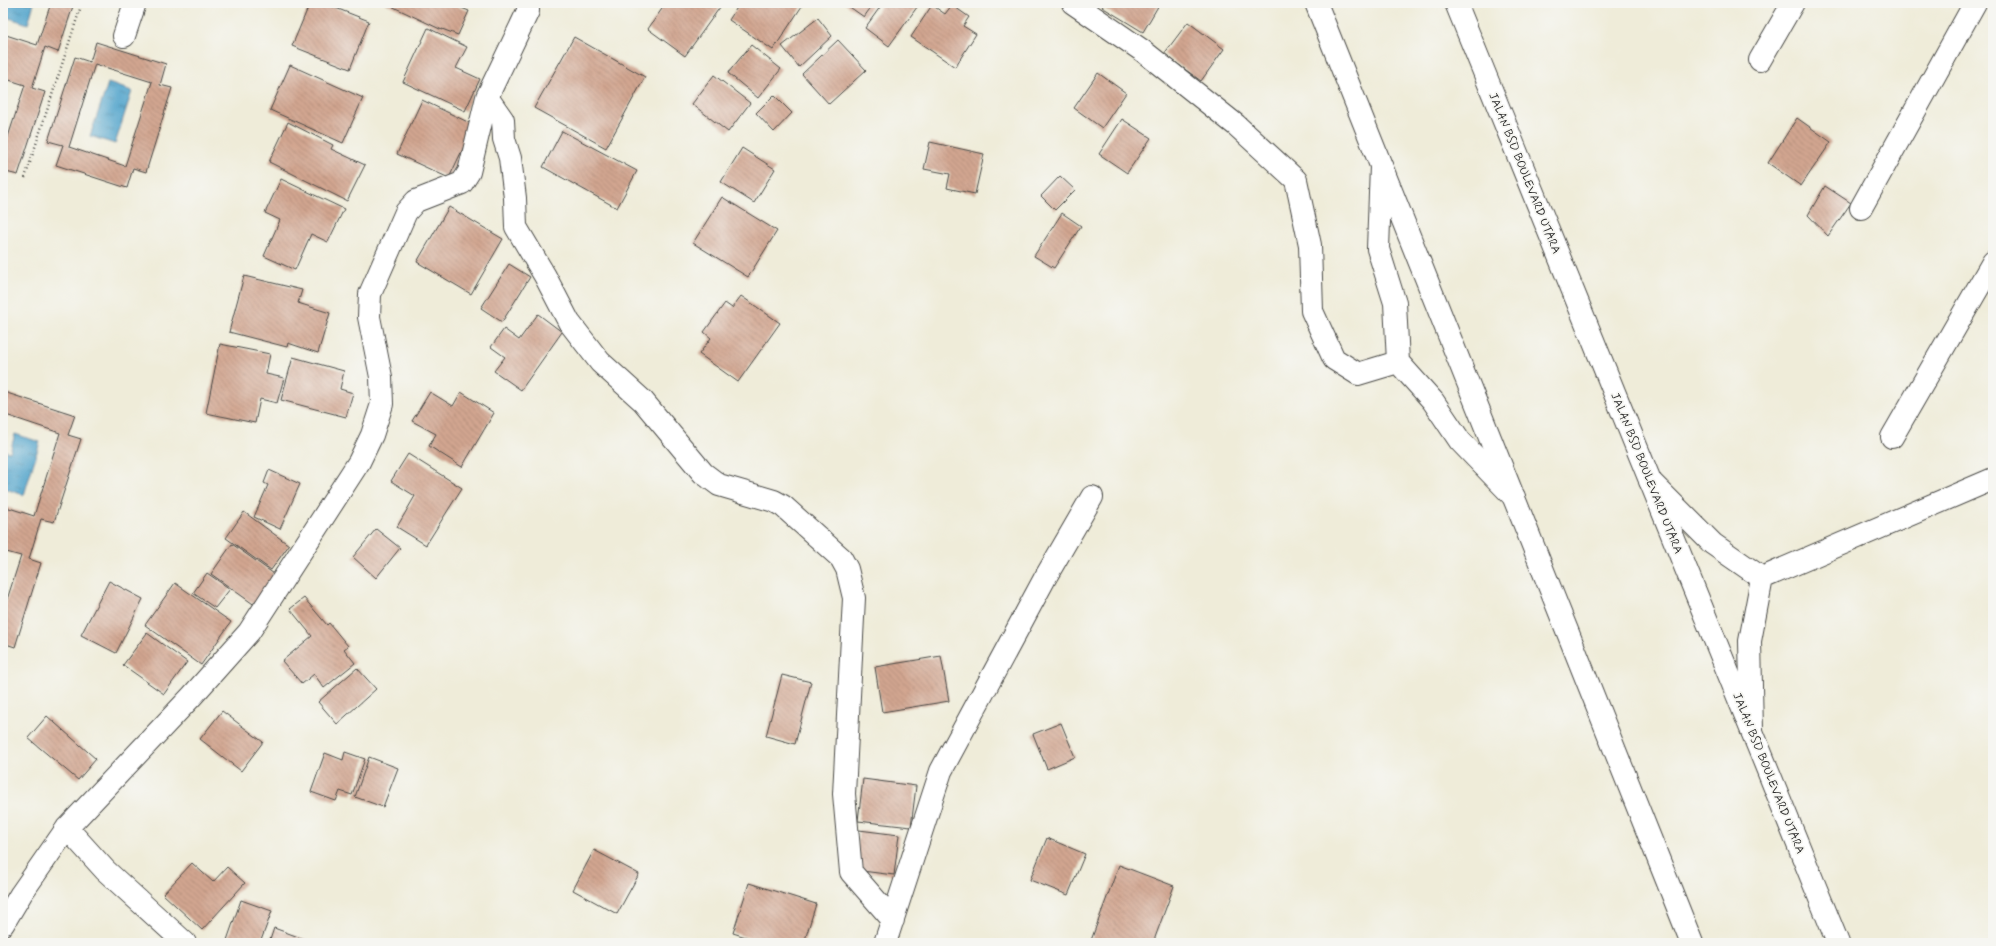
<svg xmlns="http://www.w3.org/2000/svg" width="1996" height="946" font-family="Mynerve,sans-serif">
<defs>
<pattern id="water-ripples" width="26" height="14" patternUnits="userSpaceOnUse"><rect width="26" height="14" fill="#4fa3cb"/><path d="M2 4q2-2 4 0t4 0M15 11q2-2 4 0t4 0" fill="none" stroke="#4285a5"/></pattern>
<pattern id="building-back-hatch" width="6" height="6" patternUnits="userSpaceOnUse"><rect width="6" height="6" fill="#d2a690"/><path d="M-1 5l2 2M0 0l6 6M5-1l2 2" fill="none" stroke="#ab8776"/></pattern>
</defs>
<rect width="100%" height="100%" fill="#f6f6f2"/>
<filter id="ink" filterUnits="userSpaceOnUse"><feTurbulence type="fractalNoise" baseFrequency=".025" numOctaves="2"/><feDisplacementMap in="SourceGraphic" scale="8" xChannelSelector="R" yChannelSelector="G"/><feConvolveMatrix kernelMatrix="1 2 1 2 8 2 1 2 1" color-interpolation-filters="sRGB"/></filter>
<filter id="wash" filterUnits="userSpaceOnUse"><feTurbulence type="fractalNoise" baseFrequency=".012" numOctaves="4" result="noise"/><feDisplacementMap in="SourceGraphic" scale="16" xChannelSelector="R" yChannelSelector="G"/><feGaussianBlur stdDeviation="0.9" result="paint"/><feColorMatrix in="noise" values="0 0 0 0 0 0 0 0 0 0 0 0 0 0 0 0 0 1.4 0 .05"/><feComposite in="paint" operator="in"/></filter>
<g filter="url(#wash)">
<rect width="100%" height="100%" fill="#efecd9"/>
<path fill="url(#water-ripples)" stroke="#3d677b" d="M7,3H34L28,24L3,16Z
M108,83L132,91L115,144L90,136Z
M15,434L40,442L24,495L3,488L5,468L3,467V450L10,452Z"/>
<g id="blocks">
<path fill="url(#building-back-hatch)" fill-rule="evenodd" d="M51,3H74L58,52L45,47L32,88L45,92L18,175L6,172L3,180V152L25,85L3,78V34L37,45Z
M310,3H323L369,21L350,69L292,46Z
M385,3H454V5L469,11L458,35L442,29V30Z
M666,3H723L685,56L648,29Z
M740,3H804L773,50L729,20Z
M844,3H874L864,17Z
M883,3H920L889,46L865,28Z
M1105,3H1160L1143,32L1102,7Z
M932,5L945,14L952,5L969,17L963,26L976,34L955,67L911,37Z
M818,18L832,36L799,67L782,46Z
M1188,22L1224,49L1201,81L1164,54Z
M428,28L467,47L456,68L480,79L465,111L403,82Z
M574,37L645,77L606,148L534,108Z
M838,40L866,70L829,104L802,74Z
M96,42L166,64L160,85L172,88L146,172L133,168L127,188L56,165L63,145L48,141L75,57L90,62ZM95,64L152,82L125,166L69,147Z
M751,45L781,69L758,98L728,73Z
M290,65L363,98L343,143L270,110Z
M1098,73L1126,93L1102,128L1074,108Z
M714,75L750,103L728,132L692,104Z
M774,95L792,113L774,132L756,113Z
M422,100L474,125L449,178L397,154Z
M1797,118L1831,142L1801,186L1768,163Z
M1122,119L1151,138L1127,173L1099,154Z
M288,122L333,145L331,149L365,165L347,201L269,162Z
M562,131L637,171L617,208L543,167Z
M930,142L984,154L975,194L947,188L950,174L924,169Z
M742,148L775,169L754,203L721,182Z
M1060,176L1075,190L1055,210L1041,196Z
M281,179L344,209L328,242L311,234L295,270L264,256L280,220L265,213Z
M1825,186L1851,203L1828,236L1808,215Z
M722,197L777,231L748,277L693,243Z
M449,207L503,239L471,294L417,262Z
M1062,213L1081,226L1054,268L1034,256Z
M509,264L530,277L502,322L481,308Z
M244,276L302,290L298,303L330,313L318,353L288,343L287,347L229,332Z
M741,296L780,323L738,382L699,354L711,338L704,332L725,303L732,308Z
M538,314L562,332L521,390L494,371L505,357L491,347L504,329L519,340Z
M220,344L270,354L266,374L284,378L277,403L260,399L255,423L206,413Z
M293,357L344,371L340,389L353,393L346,417L281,400Z
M4,392L75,415L68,435L81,439L54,522L41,519L29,559L41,563L15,647L3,643V612L21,556L3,551V506L34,516L60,433L3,414Z
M430,392L453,406L461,392L494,413L462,467L429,446L436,434L412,421Z
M408,454L462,488L426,545L397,527L415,496L391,481Z
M269,470L300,484L280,529L254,517L268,485L264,483Z
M244,512L289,545L271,570L226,538Z
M376,529L400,548L376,578L353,557Z
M232,544L277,576L256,606L211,574Z
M207,573L230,589L215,608L193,593Z
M109,581L143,599L116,653L81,635Z
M175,583L231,622L201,665L145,625Z
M304,598L327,625L329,623L348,646L344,649L355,663L324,688L314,674L302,684L282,661L312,636L290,609Z
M147,633L187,662L164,694L123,665Z
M941,656L949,701L882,712L875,667Z
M357,668L376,689L337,724L318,702Z
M782,675L811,682L795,744L766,736Z
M222,711L263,742L241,771L200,739Z
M47,716L96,759L78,780L28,738Z
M1061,723L1075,757L1047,769L1033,734Z
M345,752L365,759L352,795L340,791L336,801L311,792L325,753L343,760Z
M369,757L398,768L383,807L355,797Z
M863,779L916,786L911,827L858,821Z
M859,830L899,835L894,875L854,870Z
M1047,838L1085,854L1068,895L1030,880Z
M594,850L639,874L617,914L573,890Z
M192,863L213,882L227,867L245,883L202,930L163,894Z
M1119,865L1174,886L1153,943H1090Z
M749,883L816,904L804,943H765L733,933Z
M241,900L272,911L260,943H226Z
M274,928L315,943H269Z"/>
</g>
</g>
<g filter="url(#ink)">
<use href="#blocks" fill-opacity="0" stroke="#484845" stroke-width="1"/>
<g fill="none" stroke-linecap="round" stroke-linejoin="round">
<g stroke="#484845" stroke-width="24">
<path id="minor" d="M1073,3L1143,51L1236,125L1296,180L1310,245L1312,311L1334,359L1358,374L1398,362
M124,36L135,3
M1760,60L1793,3
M487,97L503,120L504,139L510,158L515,198L516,227L545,276L569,322L600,362L643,401L703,473L719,485L774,501L783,506L841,558L847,569L854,598L844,794L851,872L893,920
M1381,166L1378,249L1395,303L1398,362L1433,401L1460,441L1514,497
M1861,208L1975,3
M1892,437L1993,262
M1650,481L1713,544L1762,578L1750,641L1752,731
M1762,578L1993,479
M67,828L105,870L185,943
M3,924L21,894L67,828L192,696L249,632L359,462L372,435L382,404L381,377L369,317L370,294L406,212L416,201L462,183L469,172L487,97L528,11V3
M885,943L941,771L1045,578L1092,497"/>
</g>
<g stroke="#484845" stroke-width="24">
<path id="major" d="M1316,3L1692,943
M1456,3L1838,943"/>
</g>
<path stroke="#484845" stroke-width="2.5" stroke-dasharray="1 3" stroke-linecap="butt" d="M25,178L82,3"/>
<use href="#minor" stroke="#fff" stroke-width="22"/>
<use href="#major" stroke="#fff" stroke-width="22"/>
</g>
</g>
<g text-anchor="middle" stroke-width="3.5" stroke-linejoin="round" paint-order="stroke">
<g font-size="12" fill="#2b2b2b" stroke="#f6f6f2">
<text transform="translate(1525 173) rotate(68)" y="4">JALAN BSD BOULEVARD UTARA</text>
<text transform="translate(1647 473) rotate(68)" y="4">JALAN BSD BOULEVARD UTARA</text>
<text transform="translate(1769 773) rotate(68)" y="4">JALAN BSD BOULEVARD UTARA</text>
</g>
</g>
<rect width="1996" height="946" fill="none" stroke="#f6f6f2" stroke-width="16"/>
</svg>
